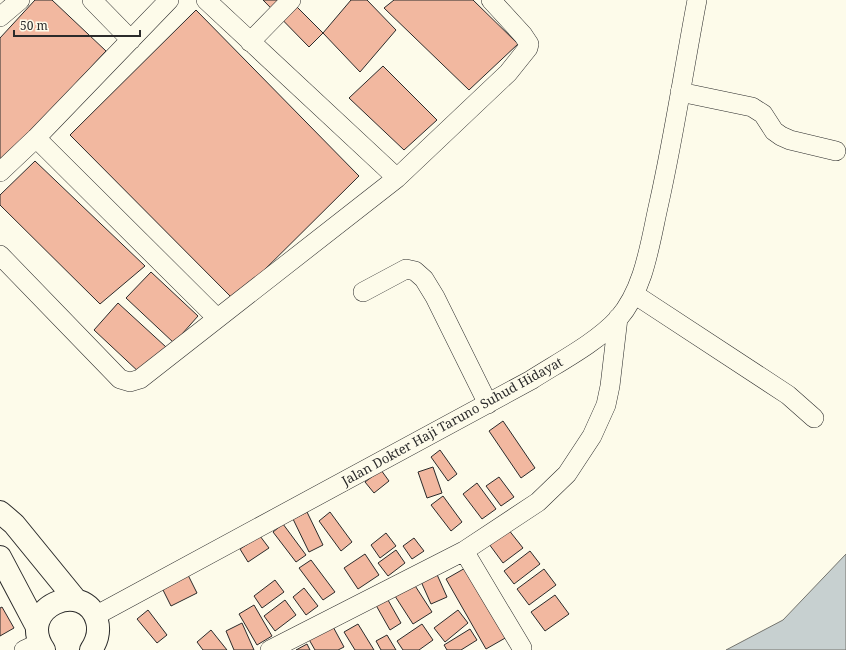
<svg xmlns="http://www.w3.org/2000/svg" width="846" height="650" font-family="'Noto Serif',serif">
<rect width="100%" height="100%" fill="#fdfbea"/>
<path fill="#c7d0d0" stroke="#74746e" d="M846,554V650H726L783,620Z"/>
<path fill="#f2b8a0" stroke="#2b2b2b" d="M35,0H52L106,51L0,164V38Z
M263,0H290L323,33L309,47Z
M351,0H367L396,30L360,72L323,33Z
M394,0H473L518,44L469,90L384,8Z
M196,10L359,176L234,300L70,135Z
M383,66L437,120L404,150L349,98Z
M35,161L145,266L100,304L0,205V195Z
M151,272L198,316L174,343L126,298Z
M118,303L166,347L141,374L94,330Z
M503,421L535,468L521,478L489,431Z
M440,450L457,474L448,481L431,457Z
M433,467L442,493L427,498L418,472Z
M381,470L389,481L374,493L365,482Z
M499,477L514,497L501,506L486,486Z
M477,483L496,509L482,519L463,494Z
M443,496L462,522L451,531L431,505Z
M307,512L323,545L309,552L293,519Z
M330,512L352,542L341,551L319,521Z
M283,524L306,555L296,562L273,532Z
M508,529L523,548L503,563L489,544Z
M386,533L396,546L380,558L371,545Z
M260,536L269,548L248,562L240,549Z
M414,538L424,551L412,559L403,546Z
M396,550L405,563L388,576L378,563Z
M530,551L540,564L514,584L504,571Z
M365,554L379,575L358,589L344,568Z
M311,560L335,592L323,600L299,568Z
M467,567L507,637L486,649L446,579Z
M544,569L556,585L529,605L517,589Z
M435,570L447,597L431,604L419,577Z
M188,575L197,593L171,606L162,588Z
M275,580L284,592L262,608L254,596Z
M412,581L432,612L413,624L393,593Z
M304,588L318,606L306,615L293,597Z
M384,593L401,623L390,630L373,600Z
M555,595L569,614L545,631L531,612Z
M285,600L296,615L275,631L264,616Z
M254,605L272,636L257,645L239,614Z
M2,607L14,628L0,636V608Z
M148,610L167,635L157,643L137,619Z
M458,610L468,623L445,642L434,628Z
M242,623L254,650H234L226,631Z
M331,623L344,647L338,650H315L307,636Z
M358,624L374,650H355L344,632Z
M422,624L433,640L419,650H403L397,641Z
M470,629L477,640L461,650H447L444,645Z
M211,630L227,650H203L197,642Z
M387,635L396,650H381L376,641Z
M307,644L310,650H296Z"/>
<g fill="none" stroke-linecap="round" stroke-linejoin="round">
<g stroke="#2b2b2b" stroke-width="20">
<path id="minor" d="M92,0L131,40
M206,0L397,178
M0,17L20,0
M250,42L291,0
M680,92L752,107L763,114L774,131L781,136L790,140L836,151
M36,138L217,318
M0,172L36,138L169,0
M0,255L120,379L130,382L140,379L397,178L508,73L528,48L529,44L523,35L491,0
M363,292L406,269L415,271L424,279L435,297L488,404
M634,294L788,395L814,418
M464,551L522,648
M95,616L531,380C559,362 596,343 618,319C645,288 650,242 659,203C674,136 684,68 697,0
M24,650L39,643
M270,650L464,551L538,502L567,474L592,436L606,405L610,386L618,318"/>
</g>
<g stroke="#2b2b2b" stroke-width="24">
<path id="major" d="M0,512L14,524L76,600
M0,557L37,627
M44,650C15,607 85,578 97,621C100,632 97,641 91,650"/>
</g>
<use href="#minor" stroke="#fdfbea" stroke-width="19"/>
<use href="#major" stroke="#fdfbea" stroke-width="22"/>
</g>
<g text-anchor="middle" stroke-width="3" stroke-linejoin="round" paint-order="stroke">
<g font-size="13" fill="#2b2b2b" stroke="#fdfbea">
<text transform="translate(452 421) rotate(-29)" y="5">Jalan Dokter Haji Taruno Suhud Hidayat</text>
</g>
</g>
<path d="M14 30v6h126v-6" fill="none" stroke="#2b2b2b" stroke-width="2"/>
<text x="20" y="30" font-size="12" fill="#2b2b2b" stroke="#fdfbea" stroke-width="3" paint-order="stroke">50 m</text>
</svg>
